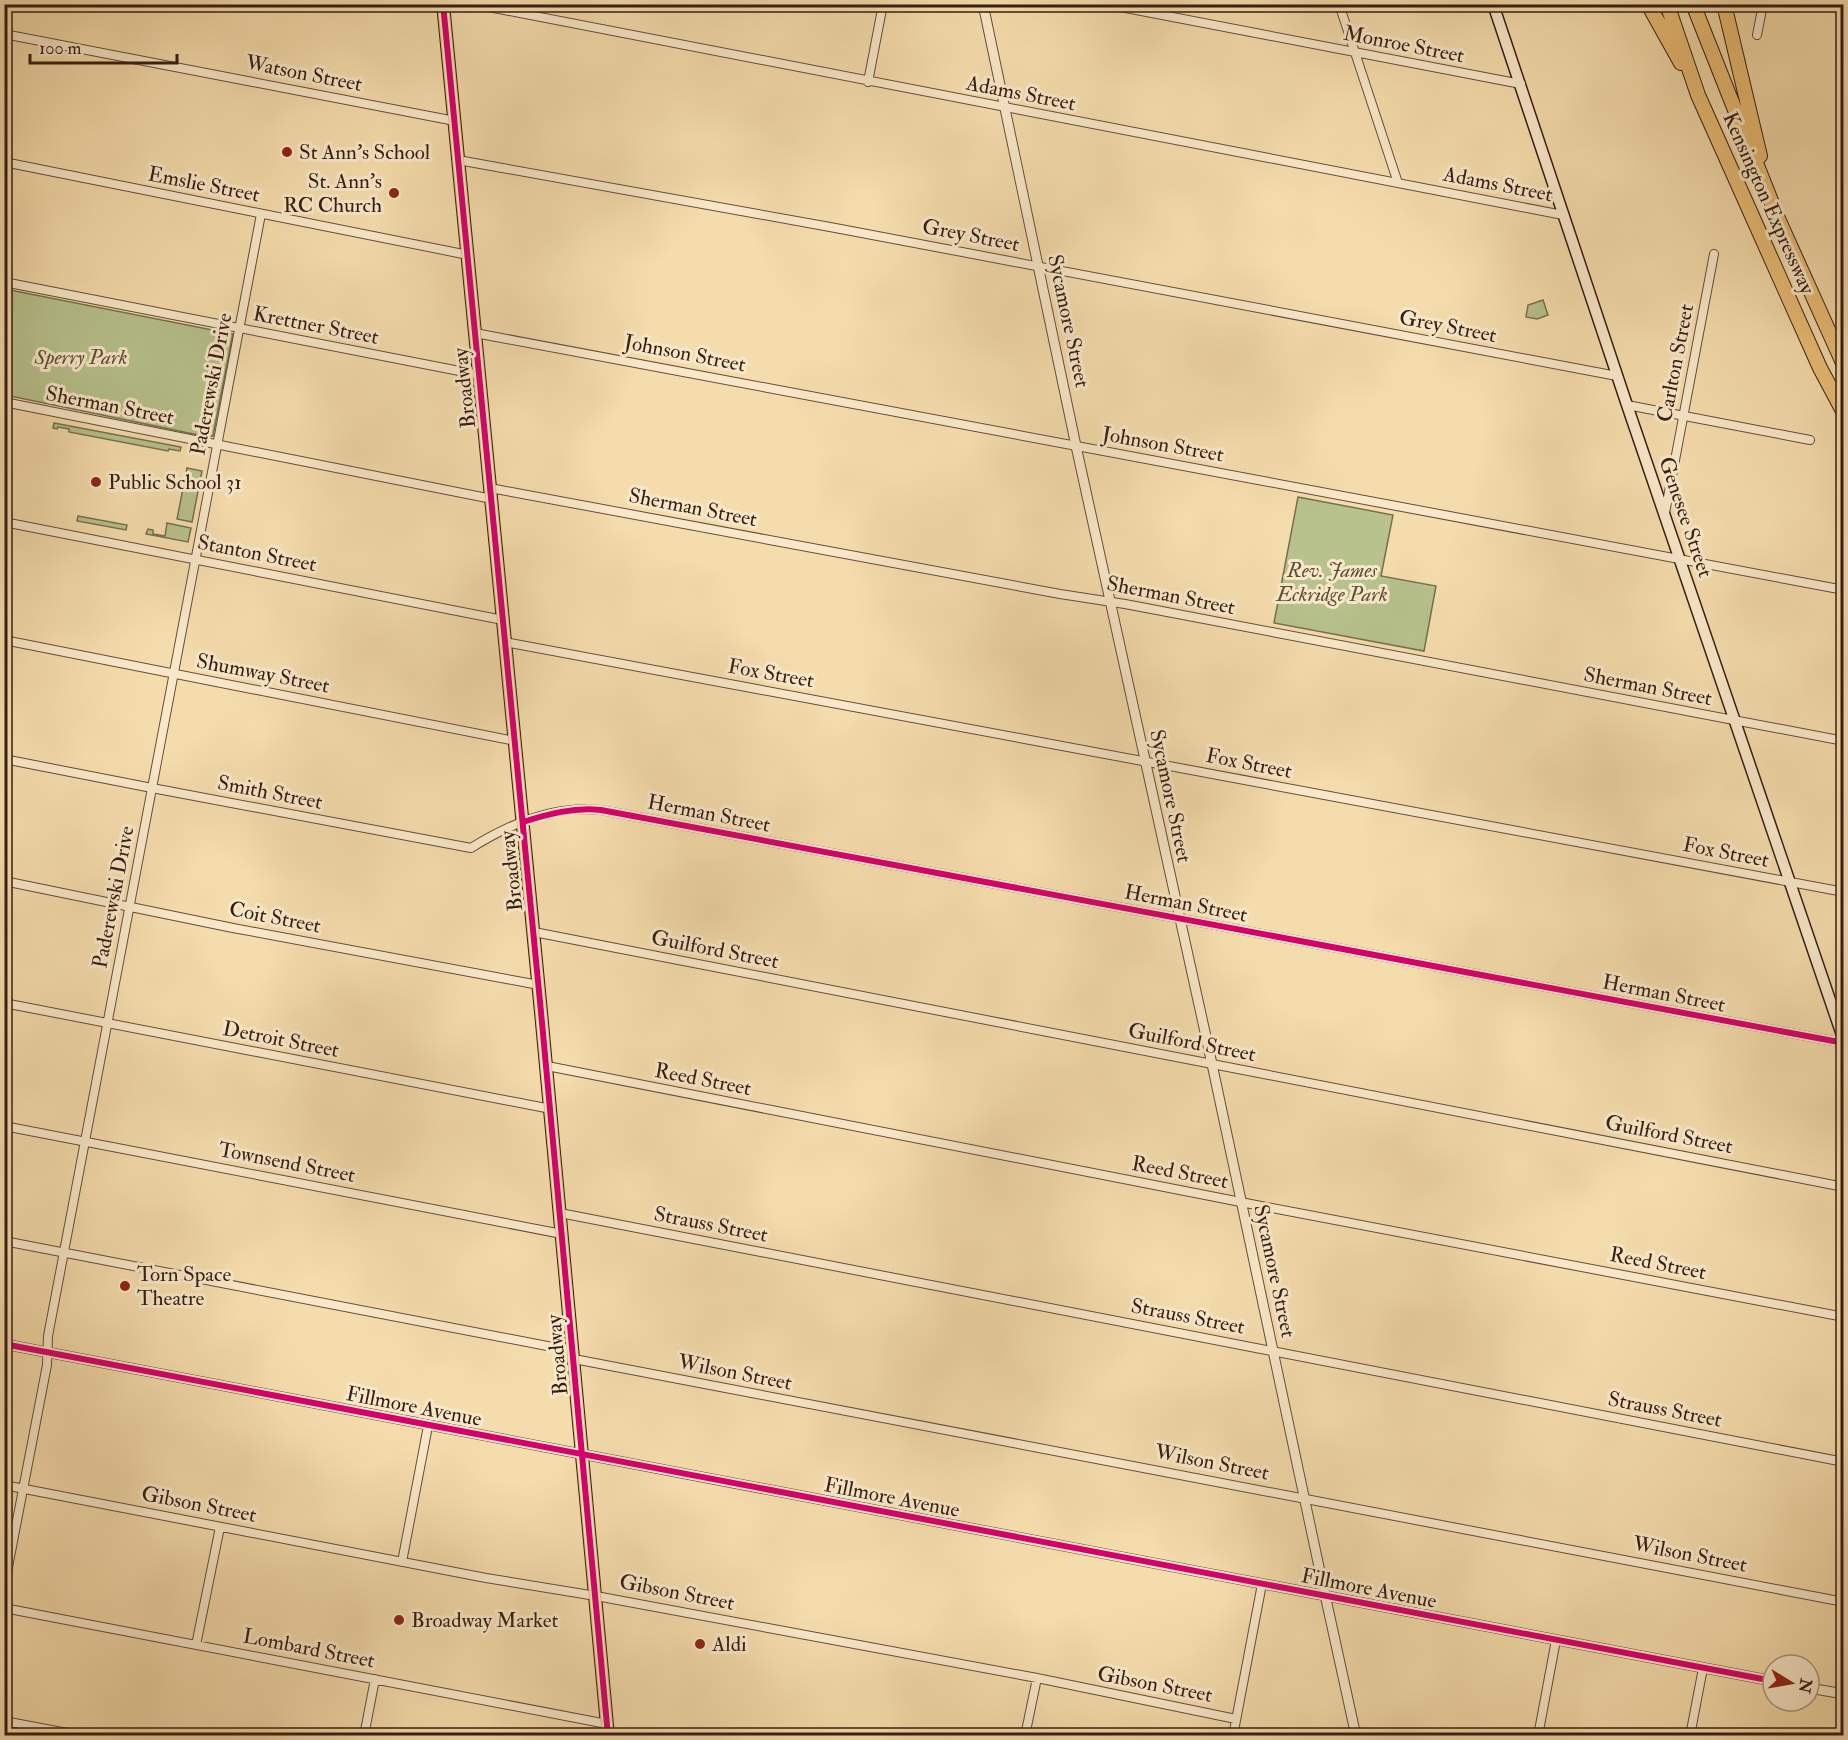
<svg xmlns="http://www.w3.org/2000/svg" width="1848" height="1740" font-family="'IM FELL Double Pica',serif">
<rect width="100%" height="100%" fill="#f5dcac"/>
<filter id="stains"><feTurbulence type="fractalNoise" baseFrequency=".00333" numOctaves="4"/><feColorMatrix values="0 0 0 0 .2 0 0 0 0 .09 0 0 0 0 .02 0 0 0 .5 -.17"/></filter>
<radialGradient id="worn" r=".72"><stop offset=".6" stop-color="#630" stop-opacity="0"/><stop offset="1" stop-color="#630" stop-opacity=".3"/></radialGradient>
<path fill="#b7c28d" stroke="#767050" stroke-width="1.5" d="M5,289L233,334L213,436L208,437L5,395Z
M1543,300L1548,315L1537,319L1526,317L1528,305Z
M54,423L181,447L180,451L169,449L168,451L69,432V429L58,427L57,429L53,428Z
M187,468L202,471L192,522L177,519Z
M1298,497L1393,515L1381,576L1436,586L1424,651L1274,623Z
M78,516L127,525L126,530L77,521Z
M167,523L191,528L188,542L146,534L148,529L153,530V534L165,536Z"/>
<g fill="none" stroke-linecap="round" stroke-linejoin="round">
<g stroke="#664d39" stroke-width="10">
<path id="minor" d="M473,4L1563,215
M1105,4L1521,84
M1339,4L1398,183
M4,34L455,121
M1757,35L1763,4
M868,82L883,4
M458,160L830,227L1617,376
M4,162L468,255
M4,282L480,375
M475,333L1844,590
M4,402L492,499
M1627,405L1810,440
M490,488L1060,594L1125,604L1844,741
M1665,513L1714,254
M4,522L503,620
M4,640L515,741
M505,642L1844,892
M4,759L152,788L471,848C509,824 555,805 601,810L1844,1043
M4,881L233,928L539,985
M534,932L1844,1187
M4,1003L551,1109
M1832,1007L1844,1002
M547,1066L1256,1205L1844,1317
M4,1126L562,1234
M560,1213L1844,1462
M4,1241L573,1351
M574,1359L1844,1602
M4,1485L486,1578L596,1596L1037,1678L1236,1719
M402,1562L428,1426
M4,1588L47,1365L48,1336L261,214
M4,1608L607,1724
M196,1645L220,1527
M4,1721L83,1736
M364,1736L375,1679
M1025,1736L1037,1678
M1233,1736L1262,1584
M1538,1736L1556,1640
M1690,1736L1703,1668
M1842,1736L1844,1729"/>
</g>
<g stroke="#664d39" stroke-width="11">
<path id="tertiary" d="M983,4L1076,446L1212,1064L1322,1581L1356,1736
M4,1344L1773,1681
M1809,1688L1844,1694"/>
</g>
<g stroke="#361d13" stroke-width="13">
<path id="secondary" d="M1493,4L1627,405L1844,1041"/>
</g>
<g stroke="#361d13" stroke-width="14">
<path id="primary" d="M443,4L541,1012L608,1736"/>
</g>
<g stroke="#361d13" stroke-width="16">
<path id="motorway" d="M1648,4L1681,63
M1667,4L1698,95L1820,368L1844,413
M1693,4L1779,221L1844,365
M1724,4L1760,156"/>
</g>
<use href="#minor" stroke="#f8e8c9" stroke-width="8"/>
<use href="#tertiary" stroke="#f8e8c9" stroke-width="9"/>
<use href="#secondary" stroke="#f8e8c9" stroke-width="10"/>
<use href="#primary" stroke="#eabe76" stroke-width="12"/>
<use href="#motorway" stroke="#eabe76" stroke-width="14"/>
<g stroke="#f8e8c9" stroke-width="10">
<path id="cycleway" d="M443,4L541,1012L608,1736
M523,822C548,814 574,807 601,810L1844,1043
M4,1344L1773,1681"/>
</g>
<use href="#cycleway" stroke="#d6006c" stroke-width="6"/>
</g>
<g fill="#8f2418" stroke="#f8e8c9" stroke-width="2">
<circle cx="287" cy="152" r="6"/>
<circle cx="394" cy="193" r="6"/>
<circle cx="96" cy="482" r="6"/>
<circle cx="125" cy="1286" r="6"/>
<circle cx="399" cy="1620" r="6"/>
<circle cx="700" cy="1644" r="6"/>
</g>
<g text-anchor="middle" stroke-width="6" stroke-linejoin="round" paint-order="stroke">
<g font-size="21" fill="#361d13" stroke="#f8e8c9">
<text transform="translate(1404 44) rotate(11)" y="7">Monroe Street</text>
<text transform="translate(304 73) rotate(11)" y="7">Watson Street</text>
<text transform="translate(1021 93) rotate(11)" y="7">Adams Street</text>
<text transform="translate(204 184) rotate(11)" y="7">Emslie Street</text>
<text transform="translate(1498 184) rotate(11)" y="7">Adams Street</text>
<text transform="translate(1769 203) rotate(66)" y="7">Kensington Expressway</text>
<text transform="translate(971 235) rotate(11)" y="7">Grey Street</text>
<text transform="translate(1069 321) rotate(78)" y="7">Sycamore Street</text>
<text transform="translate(316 325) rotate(11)" y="7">Krettner Street</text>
<text transform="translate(1448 326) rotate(11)" y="7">Grey Street</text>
<text transform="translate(685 353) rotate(11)" y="7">Johnson Street</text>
<text transform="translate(1675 363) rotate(-79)" y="7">Carlton Street</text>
<text transform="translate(211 384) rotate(-79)" y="7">Paderewski Drive</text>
<text transform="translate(464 388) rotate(-96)" y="7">Broadway</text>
<text transform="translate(110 405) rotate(11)" y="7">Sherman Street</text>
<text transform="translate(1163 444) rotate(10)" y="7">Johnson Street</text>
<text transform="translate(693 507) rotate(11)" y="7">Sherman Street</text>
<text transform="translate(1686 517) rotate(71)" y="7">Genesee Street</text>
<text transform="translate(257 553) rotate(11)" y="7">Stanton Street</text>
<text transform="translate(1171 595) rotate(11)" y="7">Sherman Street</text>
<text transform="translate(263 673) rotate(11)" y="7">Shumway Street</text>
<text transform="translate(771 673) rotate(10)" y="7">Fox Street</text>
<text transform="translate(1648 686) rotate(11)" y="7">Sherman Street</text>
<text transform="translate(1249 763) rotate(11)" y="7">Fox Street</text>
<text transform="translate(270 792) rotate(11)" y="7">Smith Street</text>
<text transform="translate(1171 796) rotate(78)" y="7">Sycamore Street</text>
<text transform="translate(709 813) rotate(11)" y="7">Herman Street</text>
<text transform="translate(1726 852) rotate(11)" y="7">Fox Street</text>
<text transform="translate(511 871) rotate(-96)" y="7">Broadway</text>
<text transform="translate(113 897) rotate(-79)" y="7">Paderewski Drive</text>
<text transform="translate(1186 903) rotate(11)" y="7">Herman Street</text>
<text transform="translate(275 917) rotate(11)" y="7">Coit Street</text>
<text transform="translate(715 949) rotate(11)" y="7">Guilford Street</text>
<text transform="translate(1664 993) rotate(11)" y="7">Herman Street</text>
<text transform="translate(281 1039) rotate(11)" y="7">Detroit Street</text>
<text transform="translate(1192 1042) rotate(11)" y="7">Guilford Street</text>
<text transform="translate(703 1079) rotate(11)" y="7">Reed Street</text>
<text transform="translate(1669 1134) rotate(11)" y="7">Guilford Street</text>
<text transform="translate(287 1162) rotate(11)" y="7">Townsend Street</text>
<text transform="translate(1180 1172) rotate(11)" y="7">Reed Street</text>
<text transform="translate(711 1224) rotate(11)" y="7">Strauss Street</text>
<text transform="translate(1658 1263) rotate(11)" y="7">Reed Street</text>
<text transform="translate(1275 1271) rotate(78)" y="7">Sycamore Street</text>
<text transform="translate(1188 1316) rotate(11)" y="7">Strauss Street</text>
<text transform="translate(557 1355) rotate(-95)" y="7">Broadway</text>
<text transform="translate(735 1372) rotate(11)" y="7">Wilson Street</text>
<text transform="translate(414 1406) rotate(11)" y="7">Fillmore Avenue</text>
<text transform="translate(1665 1409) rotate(11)" y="7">Strauss Street</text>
<text transform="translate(1212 1462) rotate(11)" y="7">Wilson Street</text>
<text transform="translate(892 1497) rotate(11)" y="7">Fillmore Avenue</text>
<text transform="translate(199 1504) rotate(11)" y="7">Gibson Street</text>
<text transform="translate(1690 1554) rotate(11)" y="7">Wilson Street</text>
<text transform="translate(1369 1588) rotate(11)" y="7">Fillmore Avenue</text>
<text transform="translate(677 1592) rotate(11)" y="7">Gibson Street</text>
<text transform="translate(309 1648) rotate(11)" y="7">Lombard Street</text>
<text transform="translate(1155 1684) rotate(11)" y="7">Gibson Street</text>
</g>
<g font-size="21" fill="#361d13" stroke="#f8e8c9" text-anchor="start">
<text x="299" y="159">St Ann's School</text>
<text x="382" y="188" text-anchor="end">St. Ann's<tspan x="382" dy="24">RC Church</tspan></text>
<text x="108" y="489">Public School 31</text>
<text x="137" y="1281">Torn Space<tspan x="137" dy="24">Theatre</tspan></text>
<text x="411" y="1627">Broadway Market</text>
<text x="712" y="1651">Aldi</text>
</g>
<g font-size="21" font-style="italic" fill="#5d4f38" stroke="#f8e8c9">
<text x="81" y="364">Sperry Park</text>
<text x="1332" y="577">Rev. James<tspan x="1332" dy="24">Eckridge Park</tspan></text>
</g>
</g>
<rect width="1848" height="1740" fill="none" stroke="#f5dcac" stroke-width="24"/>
<rect x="6" y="6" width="1836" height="1728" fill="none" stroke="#361d13" stroke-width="3"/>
<rect x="12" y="12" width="1824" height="1716" fill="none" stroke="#361d13" stroke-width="1.5"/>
<g transform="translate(1791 1683) rotate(101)"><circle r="28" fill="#f8e8c9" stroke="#aa9780" stroke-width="1.5"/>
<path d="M0-4.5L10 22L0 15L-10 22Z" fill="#8f2418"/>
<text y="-9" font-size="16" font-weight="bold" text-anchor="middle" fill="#361d13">N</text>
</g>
<path d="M30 54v9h147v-9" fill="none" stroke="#361d13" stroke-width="3"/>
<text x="39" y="54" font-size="18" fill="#361d13" stroke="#f8e8c9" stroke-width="4.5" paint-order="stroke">100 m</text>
<rect width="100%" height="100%" filter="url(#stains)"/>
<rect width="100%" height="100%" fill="url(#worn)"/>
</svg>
